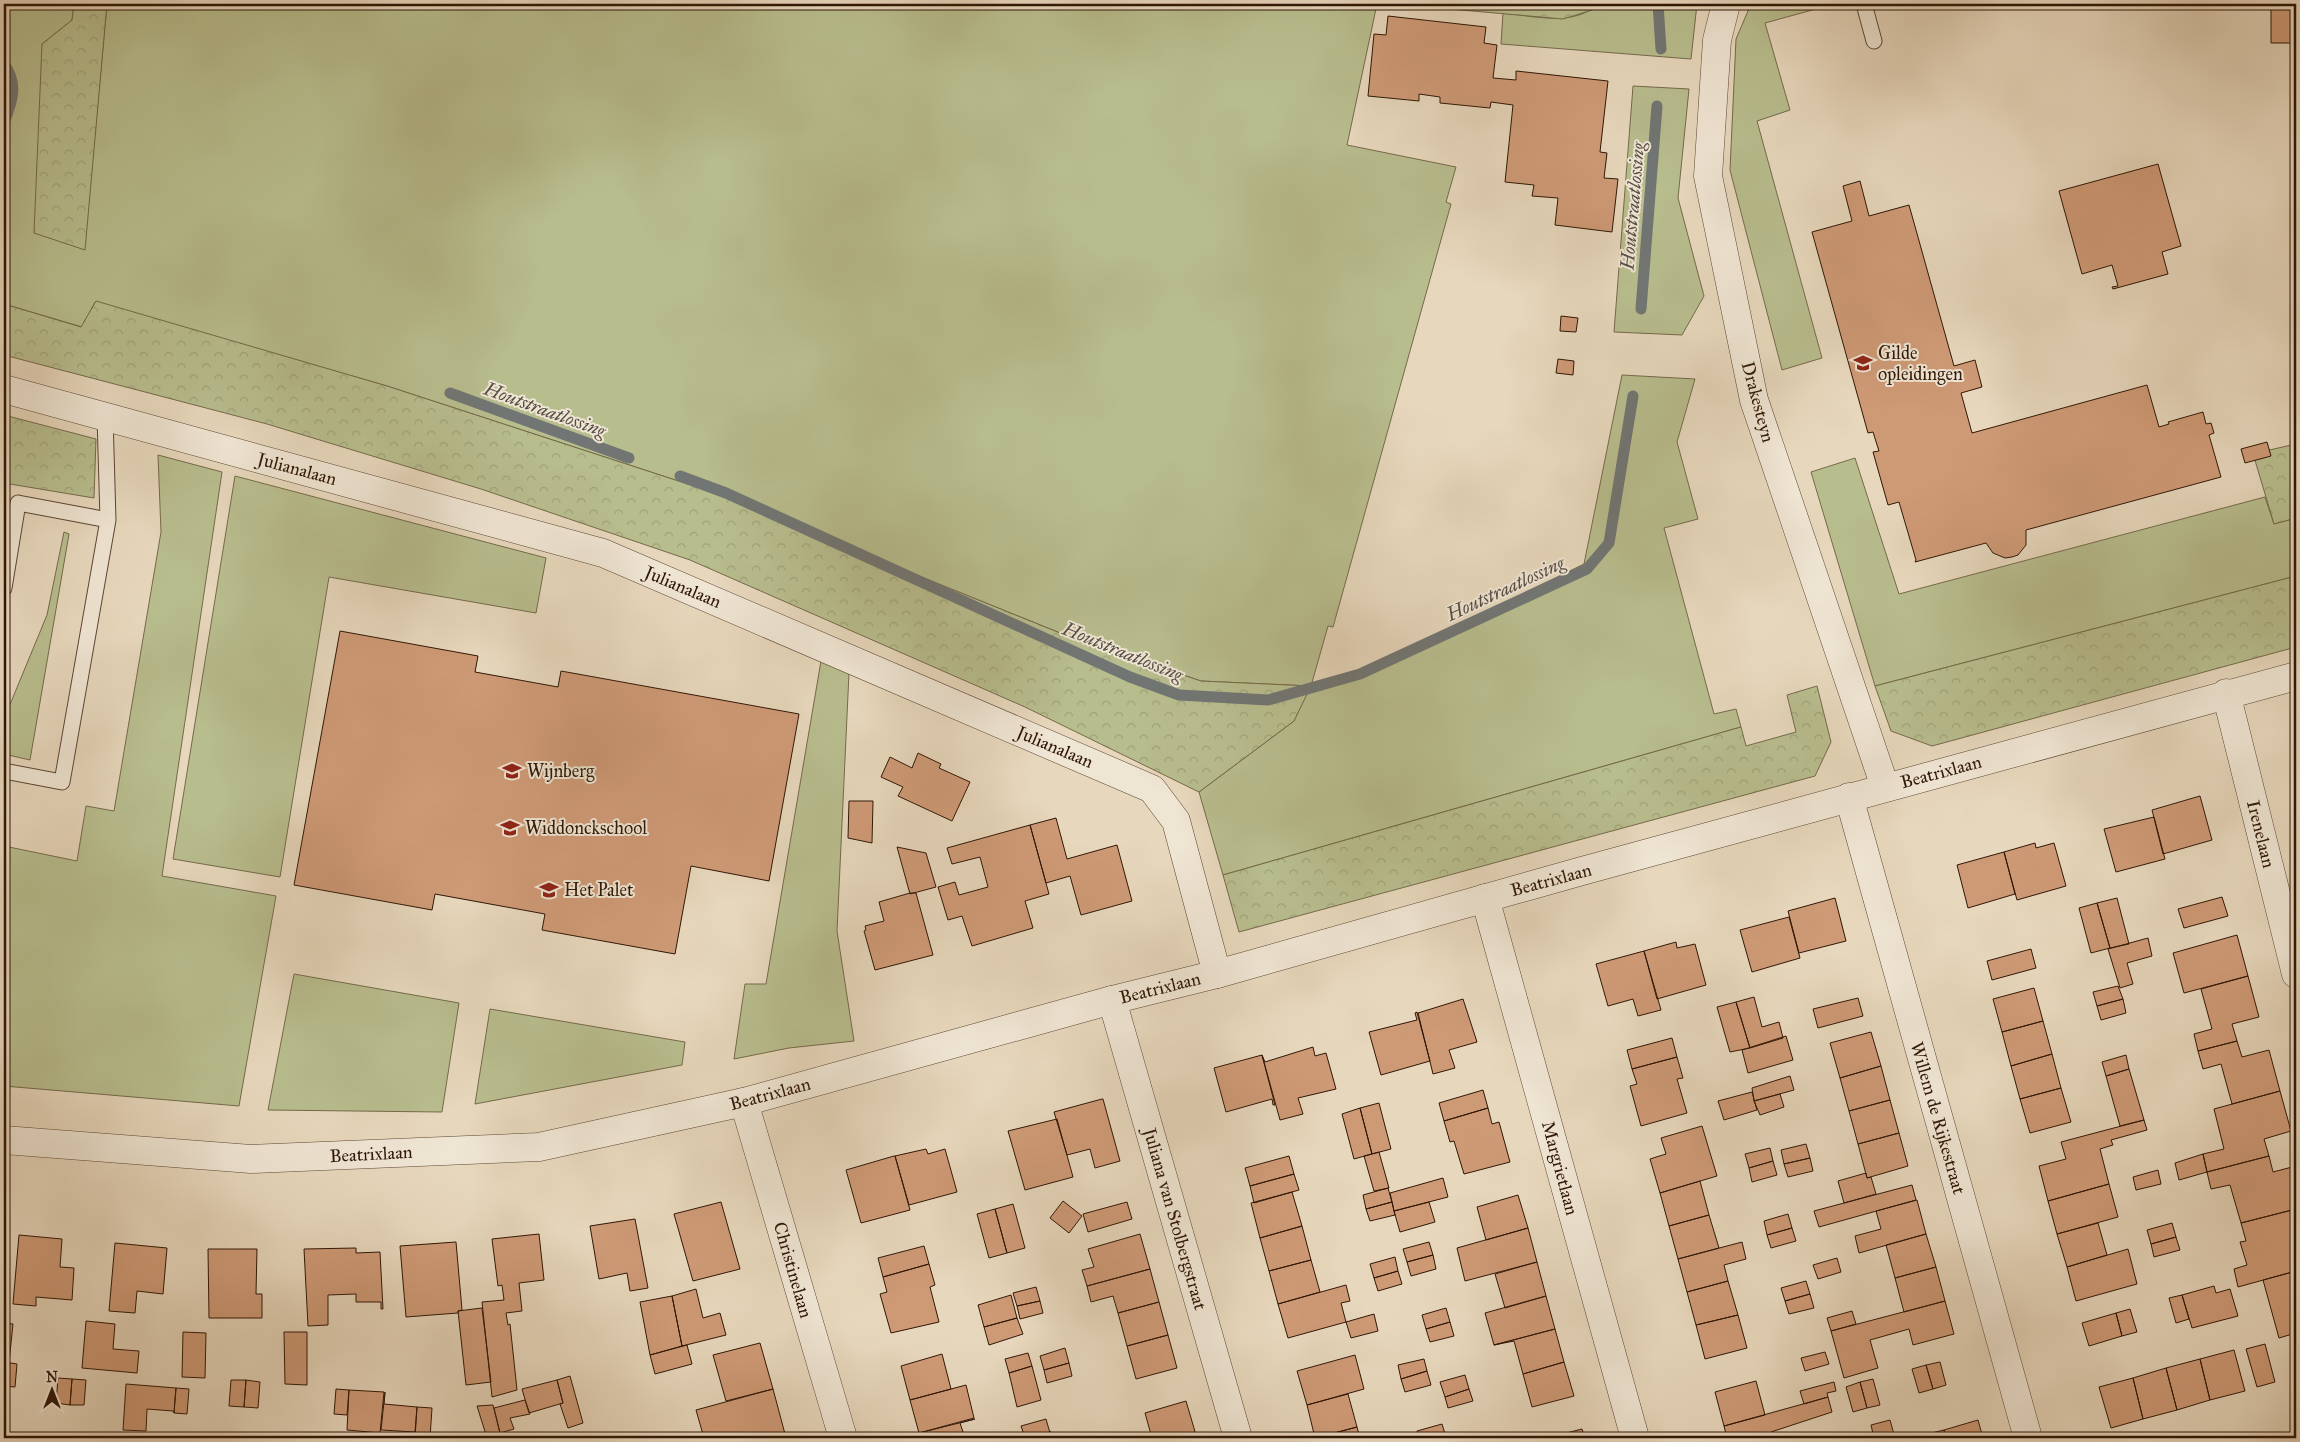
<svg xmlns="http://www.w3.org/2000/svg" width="2300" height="1442" font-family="'IM FELL Great Primer',serif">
<defs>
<pattern id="forest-crowns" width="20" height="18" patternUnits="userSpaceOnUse" patternTransform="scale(1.25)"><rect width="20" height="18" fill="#b8bd8e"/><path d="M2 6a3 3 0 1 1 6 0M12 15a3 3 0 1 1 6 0" fill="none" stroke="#9ea279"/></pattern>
</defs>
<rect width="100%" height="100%" fill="#e7d7bc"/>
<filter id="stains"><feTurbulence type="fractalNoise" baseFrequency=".004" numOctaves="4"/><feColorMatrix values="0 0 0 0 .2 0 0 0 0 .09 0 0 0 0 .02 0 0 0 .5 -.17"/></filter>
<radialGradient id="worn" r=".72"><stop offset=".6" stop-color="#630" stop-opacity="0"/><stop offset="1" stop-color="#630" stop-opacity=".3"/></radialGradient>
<path fill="#b8bd8e" stroke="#746a4a" d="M4,4H74L72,20L42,44L84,250L107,4H1377L1347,145L1456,167L1446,202L1451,204L1333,627L1328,626L1311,686L1358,674L1584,564L1622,375L1695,379L1677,442L1698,519L1664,528L1714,714L1736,709L1741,727L1223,875L1199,792L1294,721L1310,686L1201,681L1070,637L706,490L387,386L95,302L82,327L4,304Z
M1598,4H1697L1691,59L1501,44L1503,13C1534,16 1574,27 1598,4Z
M1751,4H1834L1765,23L1790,110L1757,121L1822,358L1782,370L1730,170L1736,39Z
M1633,86L1689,89L1678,198L1704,296L1682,335L1614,332Z
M158,455L222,472L162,876L276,896L239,1106L4,1086V846L77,861L86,806L114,811L161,532Z
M1855,458L1899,594L2265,497L2274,524L2296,518V576L1875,686L1811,472Z
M235,476L546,558L536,613L329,577L280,877L173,859Z
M64,532L69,534L30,760L4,754V719L47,615Z
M821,661L849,673L837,931L854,1041L789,1048L734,1059L745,984H766Z
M294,974L459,1003L442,1112L268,1110Z
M490,1009L685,1042L682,1065L475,1104Z"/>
<path fill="url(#forest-crowns)" stroke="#746a4a" d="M74,4H107L85,250L34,233L42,44L72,20Z
M1393,4H1598L1592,10L1563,19Z
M96,301L387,386L706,490L1070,637L1201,681L1311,686L1294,721L1199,792L1025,707L690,560L481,489L267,424L4,355V304L81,327Z
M4,415L96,439L94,498L4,483Z
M2296,444V518L2274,524L2254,457L2256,453Z
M2296,576V647L1932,746L1891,731L1875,686Z
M1817,686L1831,742L1815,776L1239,932L1223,875L1741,727L1746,746L1796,732L1787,695Z"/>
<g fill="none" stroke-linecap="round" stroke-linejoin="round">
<path stroke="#717674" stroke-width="11" d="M1658,4L1661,49
M4,64C19,84 12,102 4,123
M1641,309L1657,106
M450,393L629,458
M680,476L726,493L1130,677L1179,695L1268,700L1360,674L1587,569L1609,543L1633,396"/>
</g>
<path fill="#ce9a76" stroke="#2f1606" d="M2271,5H2296V43H2271Z
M1388,16L1486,27L1484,43L1497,45L1493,78L1516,80V71L1608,81L1600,152L1607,153L1604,178L1618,179L1612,232L1555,225L1558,198L1532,196L1534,185L1505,182L1513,105L1491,102L1490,108L1440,103V97L1419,94V101L1368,96L1374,34L1386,35Z
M2158,164L2181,246L2162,252L2168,274L2113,289L2112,287L2118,286L2112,265L2082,274L2059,191Z
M1860,181L1869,216L1909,205L1954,366L1975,360L1982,387L1961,393L1972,433L2147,385L2159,427L2169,424L2168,422L2203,412L2206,424L2211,423L2214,433L2209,435L2221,477L2026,530V545L2018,555L2012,557L2005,558L1993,553L1986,543L1915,562L1916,560L1899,502L1888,505L1873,452L1879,451L1873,432L1868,433L1812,232L1852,221L1843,186Z
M1561,316L1578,318L1576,332L1560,331Z
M1558,359L1574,361L1573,375L1556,373Z
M2267,442L2271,456L2245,463L2241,449Z
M340,631L478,656L475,672L558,687L561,671L799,714L769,881L691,866L675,954L542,930L545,914L435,894L432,910L294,885Z
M918,753L941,764L939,768L970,782L952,821L898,796L903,787L881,777L890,757L912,768Z
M2200,796L2212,840L2163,854L2152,810Z
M849,801H873L872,843L848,838Z
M2154,817L2165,859L2116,872L2104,829Z
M1056,818L1067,859L1117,845L1132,901L1081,915L1070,876L1046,883L1030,825Z
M1030,825L1049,894L1025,901L1033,928L972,946L962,916L948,920L938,887L955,882L959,895L988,887L980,857L952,864L947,848Z
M2035,843L2036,848L2054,843L2066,886L2017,900L2004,852Z
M897,847L926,853L936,887L910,894Z
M2004,852L2015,894L1968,908L1957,865Z
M910,893H916L933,955L875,970L864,931L866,930L865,926L884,921L879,902Z
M2222,897L2228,916L2184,928L2178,909Z
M1835,898L1846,941L1799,953L1788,911Z
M2117,898L2129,944L2110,948L2097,903Z
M2097,903L2110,948L2091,953L2079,908Z
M1789,917L1800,958L1752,972L1740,930Z
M2237,935L2248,976L2184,993L2173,953Z
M2148,938L2152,956L2127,963L2133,984L2120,988L2108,949Z
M1676,942L1677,948L1695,944L1706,985L1657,999L1644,951Z
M2031,949L2036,968L1992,980L1987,961Z
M1644,951L1661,1010L1638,1016L1633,999L1608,1006L1596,964Z
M2248,976L2259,1017L2232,1024L2237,1041L2198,1051L2194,1034L2212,1029L2201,989Z
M2118,986L2123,999L2097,1006L2093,992Z
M2034,988L2043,1021L2002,1032L1993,999Z
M1754,997L1762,1027L1779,1022L1783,1038L1750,1048L1736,1002Z
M1858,998L1863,1016L1818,1028L1813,1009Z
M1463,999L1477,1042L1449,1050L1455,1068L1433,1074L1418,1013Z
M2123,999L2126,1013L2101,1020L2097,1006Z
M1736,1002L1750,1048L1730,1052L1717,1007Z
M1417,1012L1430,1061L1381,1075L1369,1032L1417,1020L1415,1013Z
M2043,1021L2052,1054L2011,1066L2002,1032Z
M1871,1032L1881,1066L1840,1078L1830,1043Z
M1786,1036L1793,1060L1748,1073L1742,1050Z
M1672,1038L1677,1057L1632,1069L1627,1050Z
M2237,1041L2242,1057L2269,1050L2280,1091L2232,1104L2221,1064L2203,1069L2198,1051Z
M1313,1047L1315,1056L1326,1053L1336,1089L1298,1098L1303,1114L1280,1120L1262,1055L1265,1062Z
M2052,1054L2061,1088L2020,1099L2011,1066Z
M1262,1055L1275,1105H1273L1272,1099L1226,1112L1214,1068Z
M2126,1055L2129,1069L2106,1076L2102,1062Z
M1677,1057L1683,1078L1677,1079L1687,1113L1641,1126L1630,1086L1637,1084L1632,1069Z
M1881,1066L1890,1100L1849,1111L1840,1078Z
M2129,1069L2144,1120L2120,1126L2106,1076Z
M1790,1076L1794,1090L1754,1101L1752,1088Z
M2061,1088L2071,1122L2030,1133L2020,1099Z
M1483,1090L1488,1108L1444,1121L1439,1103Z
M2280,1091L2291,1131L2264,1139L2269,1156L2207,1172L2203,1154L2224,1149L2214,1109Z
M1752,1092L1757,1110L1724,1120L1718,1101Z
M1780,1094L1784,1107L1760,1115L1754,1101Z
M1102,1099H1103L1120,1161L1095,1168L1090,1149L1067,1155L1054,1112Z
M1890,1100L1899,1133L1858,1144L1849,1111Z
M1379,1103L1391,1149L1372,1154L1360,1108Z
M1360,1108L1372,1154L1354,1159L1342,1114Z
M1488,1108L1492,1124L1499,1122L1510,1162L1464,1174L1454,1141L1450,1142L1444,1121Z
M1057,1119L1073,1177L1025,1190L1008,1131Z
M2144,1120L2147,1130L2111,1140L2113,1145L2100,1149L2109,1184L2048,1201L2039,1166L2066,1159L2061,1142Z
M1702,1126L1717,1176L1660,1193L1650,1159L1666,1154L1661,1138Z
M1899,1133L1908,1166L1867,1178L1858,1144Z
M1806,1144L1810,1158L1784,1164L1781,1150Z
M1770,1148L1773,1161L1749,1168L1745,1154Z
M926,1149L928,1154L945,1149L957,1192L909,1205L895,1156Z
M1379,1152L1389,1188L1374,1191L1364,1156Z
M2203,1154L2207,1172L2179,1180L2175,1163Z
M894,1156H895L910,1210L861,1223L846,1170Z
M1289,1156L1294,1174L1250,1186L1245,1168Z
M2269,1156L2273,1172L2296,1166V1209L2241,1223L2230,1185L2211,1189L2207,1172Z
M1810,1158L1813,1171L1788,1177L1784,1164Z
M1773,1161L1777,1175L1752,1182L1749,1168Z
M2158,1170L2161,1184L2136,1190L2133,1177Z
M1866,1173L1867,1178L1871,1177L1876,1194L1844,1203L1838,1181Z
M1294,1174L1299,1190L1254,1203L1250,1186Z
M1443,1178L1448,1197L1394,1211L1390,1193Z
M1700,1181L1709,1215L1669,1226L1660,1193Z
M2109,1184L2118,1217L2057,1234L2048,1201Z
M1912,1185L1916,1200L1819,1227L1814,1211Z
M1388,1188L1392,1202L1366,1209L1363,1195Z
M1292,1192L1302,1226L1260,1238L1251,1203Z
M1518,1195L1528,1228L1486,1240L1477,1207Z
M1917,1200L1926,1234L1859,1253L1855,1236L1881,1229L1876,1211Z
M1063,1201L1082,1216L1069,1233L1050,1218Z
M721,1202L740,1269L693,1281L674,1214Z
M1127,1202L1132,1219L1088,1232L1083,1214Z
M1392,1202L1395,1215L1370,1221L1366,1209Z
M1429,1202L1435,1222L1400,1232L1394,1211Z
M1013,1204L1025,1248L1007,1253L995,1209Z
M995,1209L1007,1253L989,1258L977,1214Z
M2296,1209V1271L2238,1287L2234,1269L2247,1265L2240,1242L2246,1241L2241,1223Z
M1788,1214L1792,1228L1767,1235L1764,1221Z
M1709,1215L1719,1248L1678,1259L1669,1226Z
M635,1219L648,1288L630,1291L627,1273L599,1279L590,1226Z
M2098,1223L2107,1255L2067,1267L2057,1234Z
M2172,1223L2176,1237L2151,1244L2147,1230Z
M1302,1226L1311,1260L1269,1271L1260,1238Z
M1528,1228L1537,1262L1465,1281L1457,1248Z
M1792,1228L1796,1241L1771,1248L1767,1235Z
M539,1234L544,1280L519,1283L522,1311L506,1313L508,1325L510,1324L517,1390L492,1397L482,1302L504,1300L502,1285L498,1286L492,1239Z
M1140,1234L1150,1269L1087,1286L1082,1270L1094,1267L1088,1249Z
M1926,1234L1936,1267L1895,1278L1886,1245Z
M19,1235L62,1239L60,1267L74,1268L72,1300L36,1297V1306L13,1304Z
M2176,1237L2180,1250L2154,1257L2151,1244Z
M456,1242L462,1310L458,1311V1313L406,1317L400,1246Z
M1429,1242L1433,1255L1407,1262L1403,1249Z
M1742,1242L1746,1259L1724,1265L1728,1281L1687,1292L1678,1259Z
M115,1243L167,1248L163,1294L137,1291L135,1313L109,1311Z
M924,1246L929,1264L883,1277L878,1258Z
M356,1248V1253L380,1252L383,1309H381V1302H356V1294L328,1295V1325L308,1326L304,1249Z
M208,1249H257L256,1294H262V1318H209Z
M2128,1249L2137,1284L2076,1301L2067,1267Z
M1433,1255L1436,1269L1411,1276L1407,1262Z
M1395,1257L1398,1271L1374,1278L1370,1264Z
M1837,1258L1841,1272L1818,1279L1813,1265Z
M1311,1260L1320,1292L1278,1304L1269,1271Z
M1537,1262L1546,1296L1505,1308L1495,1274Z
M929,1264L935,1285L930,1287L939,1322L891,1333L880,1294L887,1292L883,1277Z
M1936,1267L1945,1301L1904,1312L1895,1278Z
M1150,1269L1159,1302L1118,1313L1113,1296L1091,1302L1087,1286Z
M1398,1271L1402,1284L1378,1291L1374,1278Z
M2296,1271V1333L2279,1338L2263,1280Z
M1728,1281L1738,1315L1696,1325L1687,1292Z
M1806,1281L1810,1294L1785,1301L1781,1288Z
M1346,1285L1350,1301L1341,1303L1346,1322L1288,1338L1278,1304Z
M2214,1286L2216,1293L2230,1289L2238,1316L2192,1328L2182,1295Z
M1036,1287L1040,1301L1017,1306L1013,1293Z
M696,1289L703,1318L720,1313L726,1335L682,1346L672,1296Z
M1810,1294L1814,1308L1789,1314L1785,1301Z
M1011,1295L1017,1318L984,1327L978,1305Z
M2182,1295L2189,1319L2176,1323L2169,1298Z
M672,1296L682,1346L650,1355L640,1302Z
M1546,1296L1555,1329L1494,1345L1485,1313Z
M1040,1301L1043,1313L1020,1319L1017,1306Z
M1945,1301L1954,1334L1913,1345L1909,1329L1870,1340L1878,1368L1844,1378L1831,1331Z
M1159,1302L1168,1335L1127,1346L1118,1313Z
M482,1308L491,1382L466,1385L458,1311Z
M1446,1308L1450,1322L1426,1329L1422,1315Z
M2130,1309L2137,1332L2122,1336L2116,1313Z
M1852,1311L1856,1324L1831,1331L1827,1318Z
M2116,1313L2122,1336L2089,1346L2082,1323Z
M1374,1314L1378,1331L1351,1338L1346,1322Z
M1738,1315L1747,1348L1705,1359L1696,1325Z
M1017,1318L1023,1334L989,1345L984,1327Z
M86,1321L115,1324L113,1349L139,1351L137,1373L82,1368Z
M1450,1322L1454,1336L1430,1342L1426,1329Z
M4,1323L13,1324L9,1362H4Z
M1555,1329L1564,1362L1523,1374L1514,1341L1494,1345Z
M183,1332L206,1333L205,1378L182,1377Z
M284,1332H307V1385L285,1384Z
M1168,1335L1177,1368L1136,1379L1127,1346Z
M760,1343L773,1389L726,1401L713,1355Z
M2265,1344L2275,1382L2257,1387L2246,1349Z
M687,1345L692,1364L655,1374L650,1355Z
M1065,1348L1069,1363L1044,1370L1040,1356Z
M2234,1350L2245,1391L2210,1400L2200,1359Z
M1825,1352L1829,1364L1805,1371L1801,1358Z
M1028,1353L1032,1366L1009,1373L1005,1359Z
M942,1354L951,1389L910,1400L901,1366Z
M1355,1355L1364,1389L1307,1405L1297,1371Z
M1424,1359L1427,1371L1401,1379L1398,1365Z
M2200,1359L2210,1400L2177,1410L2166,1368Z
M4,1362L17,1364L15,1387L4,1386Z
M1564,1362L1574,1396L1532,1407L1523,1374Z
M1940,1362L1946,1385L1933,1389L1926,1365Z
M1069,1363L1072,1376L1047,1383L1044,1370Z
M1926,1365L1933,1389L1919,1393L1912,1369Z
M1032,1366L1041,1400L1017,1407L1009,1373Z
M2166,1368L2177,1410L2143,1419L2133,1378Z
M1427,1371L1431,1385L1405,1392L1401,1379Z
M1465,1375L1469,1389L1445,1397L1440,1382Z
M570,1376L583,1423L568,1428L560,1404L563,1403L557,1380Z
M58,1378L72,1379L70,1405L56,1403Z
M2133,1378L2143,1419L2111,1428L2099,1387Z
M72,1379L86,1380L84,1405H70Z
M1873,1379L1880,1405L1867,1408L1860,1382Z
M231,1380H246L244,1407L229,1406Z
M246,1380L260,1382L258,1408L244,1407Z
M557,1380L563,1403L529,1413L522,1389Z
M1756,1381L1765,1415L1724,1426L1715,1392Z
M1834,1382L1836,1391L1827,1393L1828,1397L1804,1404L1800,1391Z
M1860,1382L1867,1408L1853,1412L1846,1387Z
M126,1384L176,1388L174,1413L173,1411L147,1409L146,1431L123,1430Z
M966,1385L974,1418L919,1433L910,1400Z
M176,1388L189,1389L187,1414L174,1413Z
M336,1389L349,1390L347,1415L334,1414Z
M773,1389L785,1434L770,1438H704L696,1410Z
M1469,1389L1473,1401L1448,1408L1445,1397Z
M349,1390L384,1392L380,1433L347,1430Z
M385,1392L384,1404L417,1407L415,1432L381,1430Z
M1348,1394L1357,1427L1315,1438L1307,1405Z
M1828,1397L1832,1412L1771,1432L1772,1438H1727L1724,1426Z
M525,1400L530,1414L510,1418L514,1429L500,1433L494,1408Z
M1186,1401L1196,1435L1185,1438H1152L1145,1413Z
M493,1405L500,1433L487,1438L477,1406Z
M417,1407L432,1408L430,1438H415Z
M975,1419L960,1423L965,1438H921L919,1433Z
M1046,1419L1050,1433L1025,1438L1021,1426Z
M1890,1420L1895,1438H1874L1871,1425Z
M1978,1420L1983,1438H1946L1944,1430Z
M1442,1424L1446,1437L1418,1438L1417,1431Z
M1357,1427L1360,1438H1316Z
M1582,1429L1585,1438H1547Z
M1944,1430L1946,1438H1911Z
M1050,1431L1053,1438H1030L1050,1433Z"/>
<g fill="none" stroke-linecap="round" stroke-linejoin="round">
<g stroke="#5d4634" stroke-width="17">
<path id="service" d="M1864,4L1874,41
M4,588L18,503L108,520
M4,771L62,782L108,520L105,416"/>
</g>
<g stroke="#5d4634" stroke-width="29">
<path id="minor" d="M1726,4L1717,40L1708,176L1754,400L1885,787
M4,389L603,553L1152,789L1176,821L1217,974
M2226,693L2296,974
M1849,797L2028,1438
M1485,898L1635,1438
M1112,1000L1238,1438
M744,1102L843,1438"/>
</g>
<g stroke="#5d4634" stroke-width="29">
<path id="tertiary" d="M4,1140L251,1159L539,1147L744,1102L1112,1000L1217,974L1582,871L2296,676"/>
</g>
<use href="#service" stroke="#efe5d3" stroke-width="15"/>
<use href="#minor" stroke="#efe5d3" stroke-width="28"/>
<use href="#tertiary" stroke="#efe5d3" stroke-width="28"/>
</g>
<defs>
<g id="university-bare" transform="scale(1.5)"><path d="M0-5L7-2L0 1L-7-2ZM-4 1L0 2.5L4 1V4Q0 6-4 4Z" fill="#8f2418" stroke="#efe5d3" stroke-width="2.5" paint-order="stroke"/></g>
<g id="school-bare" transform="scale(1.5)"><path d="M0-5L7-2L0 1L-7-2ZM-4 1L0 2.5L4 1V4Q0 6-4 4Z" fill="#8f2418" stroke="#efe5d3" stroke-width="2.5" paint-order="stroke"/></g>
</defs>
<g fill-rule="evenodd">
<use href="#university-bare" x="1863" y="363"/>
<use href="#school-bare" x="512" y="771"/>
<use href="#school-bare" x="510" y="828"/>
<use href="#school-bare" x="549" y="890"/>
</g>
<g text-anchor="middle" stroke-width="4" stroke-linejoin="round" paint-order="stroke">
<g font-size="18" fill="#2f1606" stroke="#efe5d3" text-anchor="start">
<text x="1878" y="359">Gilde<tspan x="1878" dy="21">opleidingen</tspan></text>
<text x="527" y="777">Wijnberg</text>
<text x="525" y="834">Widdonckschool</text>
<text x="564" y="896">Het Palet</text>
</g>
<g font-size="18" fill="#2f1606" stroke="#efe5d3">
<text transform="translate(1758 402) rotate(75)" y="6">Drakesteyn</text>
<text transform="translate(297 469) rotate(15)" y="6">Julianalaan</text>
<text transform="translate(683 587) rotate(23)" y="6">Julianalaan</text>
<text transform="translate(1055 747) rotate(23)" y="6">Julianalaan</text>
<text transform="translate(1941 772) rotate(-15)" y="6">Beatrixlaan</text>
<text transform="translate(2261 834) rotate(76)" y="6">Irenelaan</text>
<text transform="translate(1551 880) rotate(-15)" y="6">Beatrixlaan</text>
<text transform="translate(1160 988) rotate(-14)" y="6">Beatrixlaan</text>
<text transform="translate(770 1094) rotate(-15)" y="6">Beatrixlaan</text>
<text transform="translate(1938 1118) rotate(74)" y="6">Willem de Rijkestraat</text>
<text transform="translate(371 1154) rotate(-3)" y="6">Beatrixlaan</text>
<text transform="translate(1560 1168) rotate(75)" y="6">Margrietlaan</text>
<text transform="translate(1175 1219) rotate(74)" y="6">Juliana van Stolbergstraat</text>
<text transform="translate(793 1270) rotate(74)" y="6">Christinelaan</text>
</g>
<g font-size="19" font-style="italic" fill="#564e46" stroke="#efe5d3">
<text transform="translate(1632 206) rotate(-85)" y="7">Houtstraatlossing</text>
<text transform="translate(545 409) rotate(20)" y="7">Houtstraatlossing</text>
<text transform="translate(1505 588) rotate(-25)" y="7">Houtstraatlossing</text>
<text transform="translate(1123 651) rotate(22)" y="7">Houtstraatlossing</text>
</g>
</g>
<rect width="2300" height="1442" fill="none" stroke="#e7d7bc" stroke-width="20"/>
<rect x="5" y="5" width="2290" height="1432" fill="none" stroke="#2f1606" stroke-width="2.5"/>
<rect x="10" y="10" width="2280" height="1422" fill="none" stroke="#2f1606"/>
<g transform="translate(52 1390)" stroke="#efe5d3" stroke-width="4" paint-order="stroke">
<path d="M0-4L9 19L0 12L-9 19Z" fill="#2f1606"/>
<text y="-8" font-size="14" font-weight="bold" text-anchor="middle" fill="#2f1606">N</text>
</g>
<rect width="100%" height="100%" filter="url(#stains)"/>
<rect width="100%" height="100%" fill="url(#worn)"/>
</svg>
